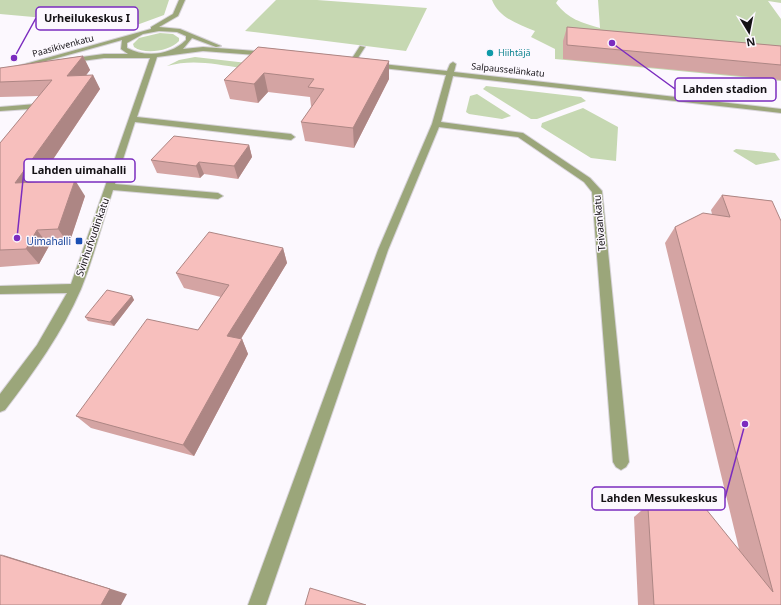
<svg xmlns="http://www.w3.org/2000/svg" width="781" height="605" font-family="'Noto Sans',sans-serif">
<rect width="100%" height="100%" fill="#fcf8fe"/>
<path fill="#c6d8b2" d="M0,0H169L164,15L134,26L0,14Z
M276,0H317L427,8L406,51L245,31Z
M492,0H558L556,3C569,20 581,22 600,28L598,0H781V3L768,1L781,19V81L555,59V49L531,37L535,31C518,24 499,18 492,0Z
M160,33L173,34L179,38V41C170,51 145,55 134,47L133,44L139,38Z
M195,57L247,63L241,68C215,64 192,59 167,66L179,60Z
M486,86L581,97L586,101L537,119H531L483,89Z
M477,94L511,116L502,119L469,114L466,112L470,96Z
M583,108L618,127L616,161L591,158L541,127L542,123Z
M736,149L775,153L780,160L756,165L733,151Z"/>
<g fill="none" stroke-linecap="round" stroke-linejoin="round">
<g stroke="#d7d3d9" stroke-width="2">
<path id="minor" d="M179,0H185L178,16L159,27L180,29L221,46L216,47L192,38L183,49L203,47L269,52L272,54L269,56L203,51L157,57L137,117L291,134L295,137L291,140L135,122L115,184L218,193L223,196L218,199L113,190C102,223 94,257 81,289C62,333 34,372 5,410L0,412V394L37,345L67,293L0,294V286L71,284L150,58H104L67,63L64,61L67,59L104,54H128L121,49L122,40L21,68L18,66L151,29V27L173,14ZM159,31L177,32L186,36V40C171,55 146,58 127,48V43L143,34Z
M360,46L365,47L354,64H350L349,63Z
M453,62L456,64L454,72L781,109V113L453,76L441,122L523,133L590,178L602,191L629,462L626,467L621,470L616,467L613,462L592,192L584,182L518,137L439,127L388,250L266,605H248L378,250L432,124L446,75L373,67L370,65L373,63L447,71L450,64Z
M36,104L40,106L32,116H29L25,114L29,109L0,111V107Z"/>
</g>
<use href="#minor" fill="#9ba67a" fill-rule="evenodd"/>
</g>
<path fill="#d4a4a3" d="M567,27L781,46V80L563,59V41Z
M258,47L389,61V79L354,148L305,141L301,122L312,107L311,106L310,97L268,92L258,103L230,99L224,80Z
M83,56L90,70L86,75H93L100,89L38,182L85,196L69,244L49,246L39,264L0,267V143L40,96L0,97V68Z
M249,145L252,157L238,179L204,174L200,178L157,173L151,160Z
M722,195L772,201L781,605H638L634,517L650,503L665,493L739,549L665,243L675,227L712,214L711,210Z
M283,248L287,263L241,339H242L248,354L194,456L91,428L76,416L198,330L221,297L184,288L176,273Z
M132,296L134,300L114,326L88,321L85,317Z"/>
<path fill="#ad8684" d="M83,56L90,70L75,90L67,76Z
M389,61V79L354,148L353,128Z
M264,73L268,92L258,103L254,84Z
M93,75L100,89L27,198L15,183Z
M249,145L252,157L238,179L234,166Z
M199,162L204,174L200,178L196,166Z
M75,180L85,196L69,244L58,229Z
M37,230L49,246L39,264L26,249Z
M283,248L287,263L234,350L227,336Z
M132,296L134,300L114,326L110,322Z
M242,339L248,354L194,456L183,445Z
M0,554L127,594L121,605H101Z"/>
<path fill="#f7bfbd" stroke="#ad8684" d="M567,27L781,46V65L567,45Z
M258,47L389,61L353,128L301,122L324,89L308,87L314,79L264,73L254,84L224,80Z
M83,56L67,76L93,75L15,183L75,180L58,229L37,230L26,249L0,250V143L52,80L0,82V68Z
M174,136L249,145L234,166L199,162L196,166L151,160Z
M722,195L772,201L781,221V605H654L648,508L665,493H693L773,592L675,227L703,213L730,217Z
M209,232L283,248L227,336L242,339L183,445L76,416L147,319L198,330L229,285L176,273Z
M107,290L132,296L110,322L85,317Z
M0,555L110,589L101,605H0Z
M310,588L366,605H305Z"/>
<circle fill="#0f9aa8" stroke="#fcf8fe" stroke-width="1.5" cx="490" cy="53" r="4"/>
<rect fill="#1a4fb4" stroke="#fcf8fe" stroke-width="1.5" x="75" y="237" width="8" height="8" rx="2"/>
<g text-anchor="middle" stroke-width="3" stroke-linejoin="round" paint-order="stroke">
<g font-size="9" fill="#141115" stroke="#fcf8fe">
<text transform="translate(63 46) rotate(-15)" y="3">Paasikivenkatu</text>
<text transform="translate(508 70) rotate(6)" y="3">Salpausselänkatu</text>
</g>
<g font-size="9" fill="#0d838f" stroke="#fcf8fe" text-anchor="start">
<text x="498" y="56">Hiihtäjä</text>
</g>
<g font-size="10" fill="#141115" stroke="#fcf8fe">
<text transform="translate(599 223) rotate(-95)" y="4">Teivaankatu</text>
<text transform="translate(92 237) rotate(-71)" y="4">Svinhufvudinkatu</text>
</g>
<g font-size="10" fill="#164399" stroke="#fcf8fe" text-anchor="end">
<text x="71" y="245">Uimahalli</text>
</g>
</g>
<path fill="none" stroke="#7b2cbf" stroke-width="1.5" d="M14 58L36 18M612 43L675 89M17 238L24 170M745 424L725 498"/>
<g fill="#7b2cbf" stroke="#fcf8fe" stroke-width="1.5">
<circle cx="14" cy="58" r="4"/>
<circle cx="612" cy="43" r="4"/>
<circle cx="17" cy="238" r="4"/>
<circle cx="745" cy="424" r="4"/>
</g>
<g fill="#fcf8fe" stroke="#7b2cbf" stroke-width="1.5">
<rect x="36" y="7" width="102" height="23" rx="4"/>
<rect x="675" y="78" width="101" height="23" rx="4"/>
<rect x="24" y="159" width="111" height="23" rx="4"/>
<rect x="592" y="487" width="133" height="23" rx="4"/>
</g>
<g font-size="11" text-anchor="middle" font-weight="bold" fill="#141115">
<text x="87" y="22">Urheilukeskus I</text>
<text x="725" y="93">Lahden stadion</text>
<text x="79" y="174">Lahden uimahalli</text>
<text x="659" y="502">Lahden Messukeskus</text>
</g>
<g transform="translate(749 32) rotate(170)" stroke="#fcf8fe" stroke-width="3" paint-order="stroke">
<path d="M0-3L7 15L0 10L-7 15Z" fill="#141115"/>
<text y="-6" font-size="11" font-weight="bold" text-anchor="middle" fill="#141115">N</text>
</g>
</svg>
